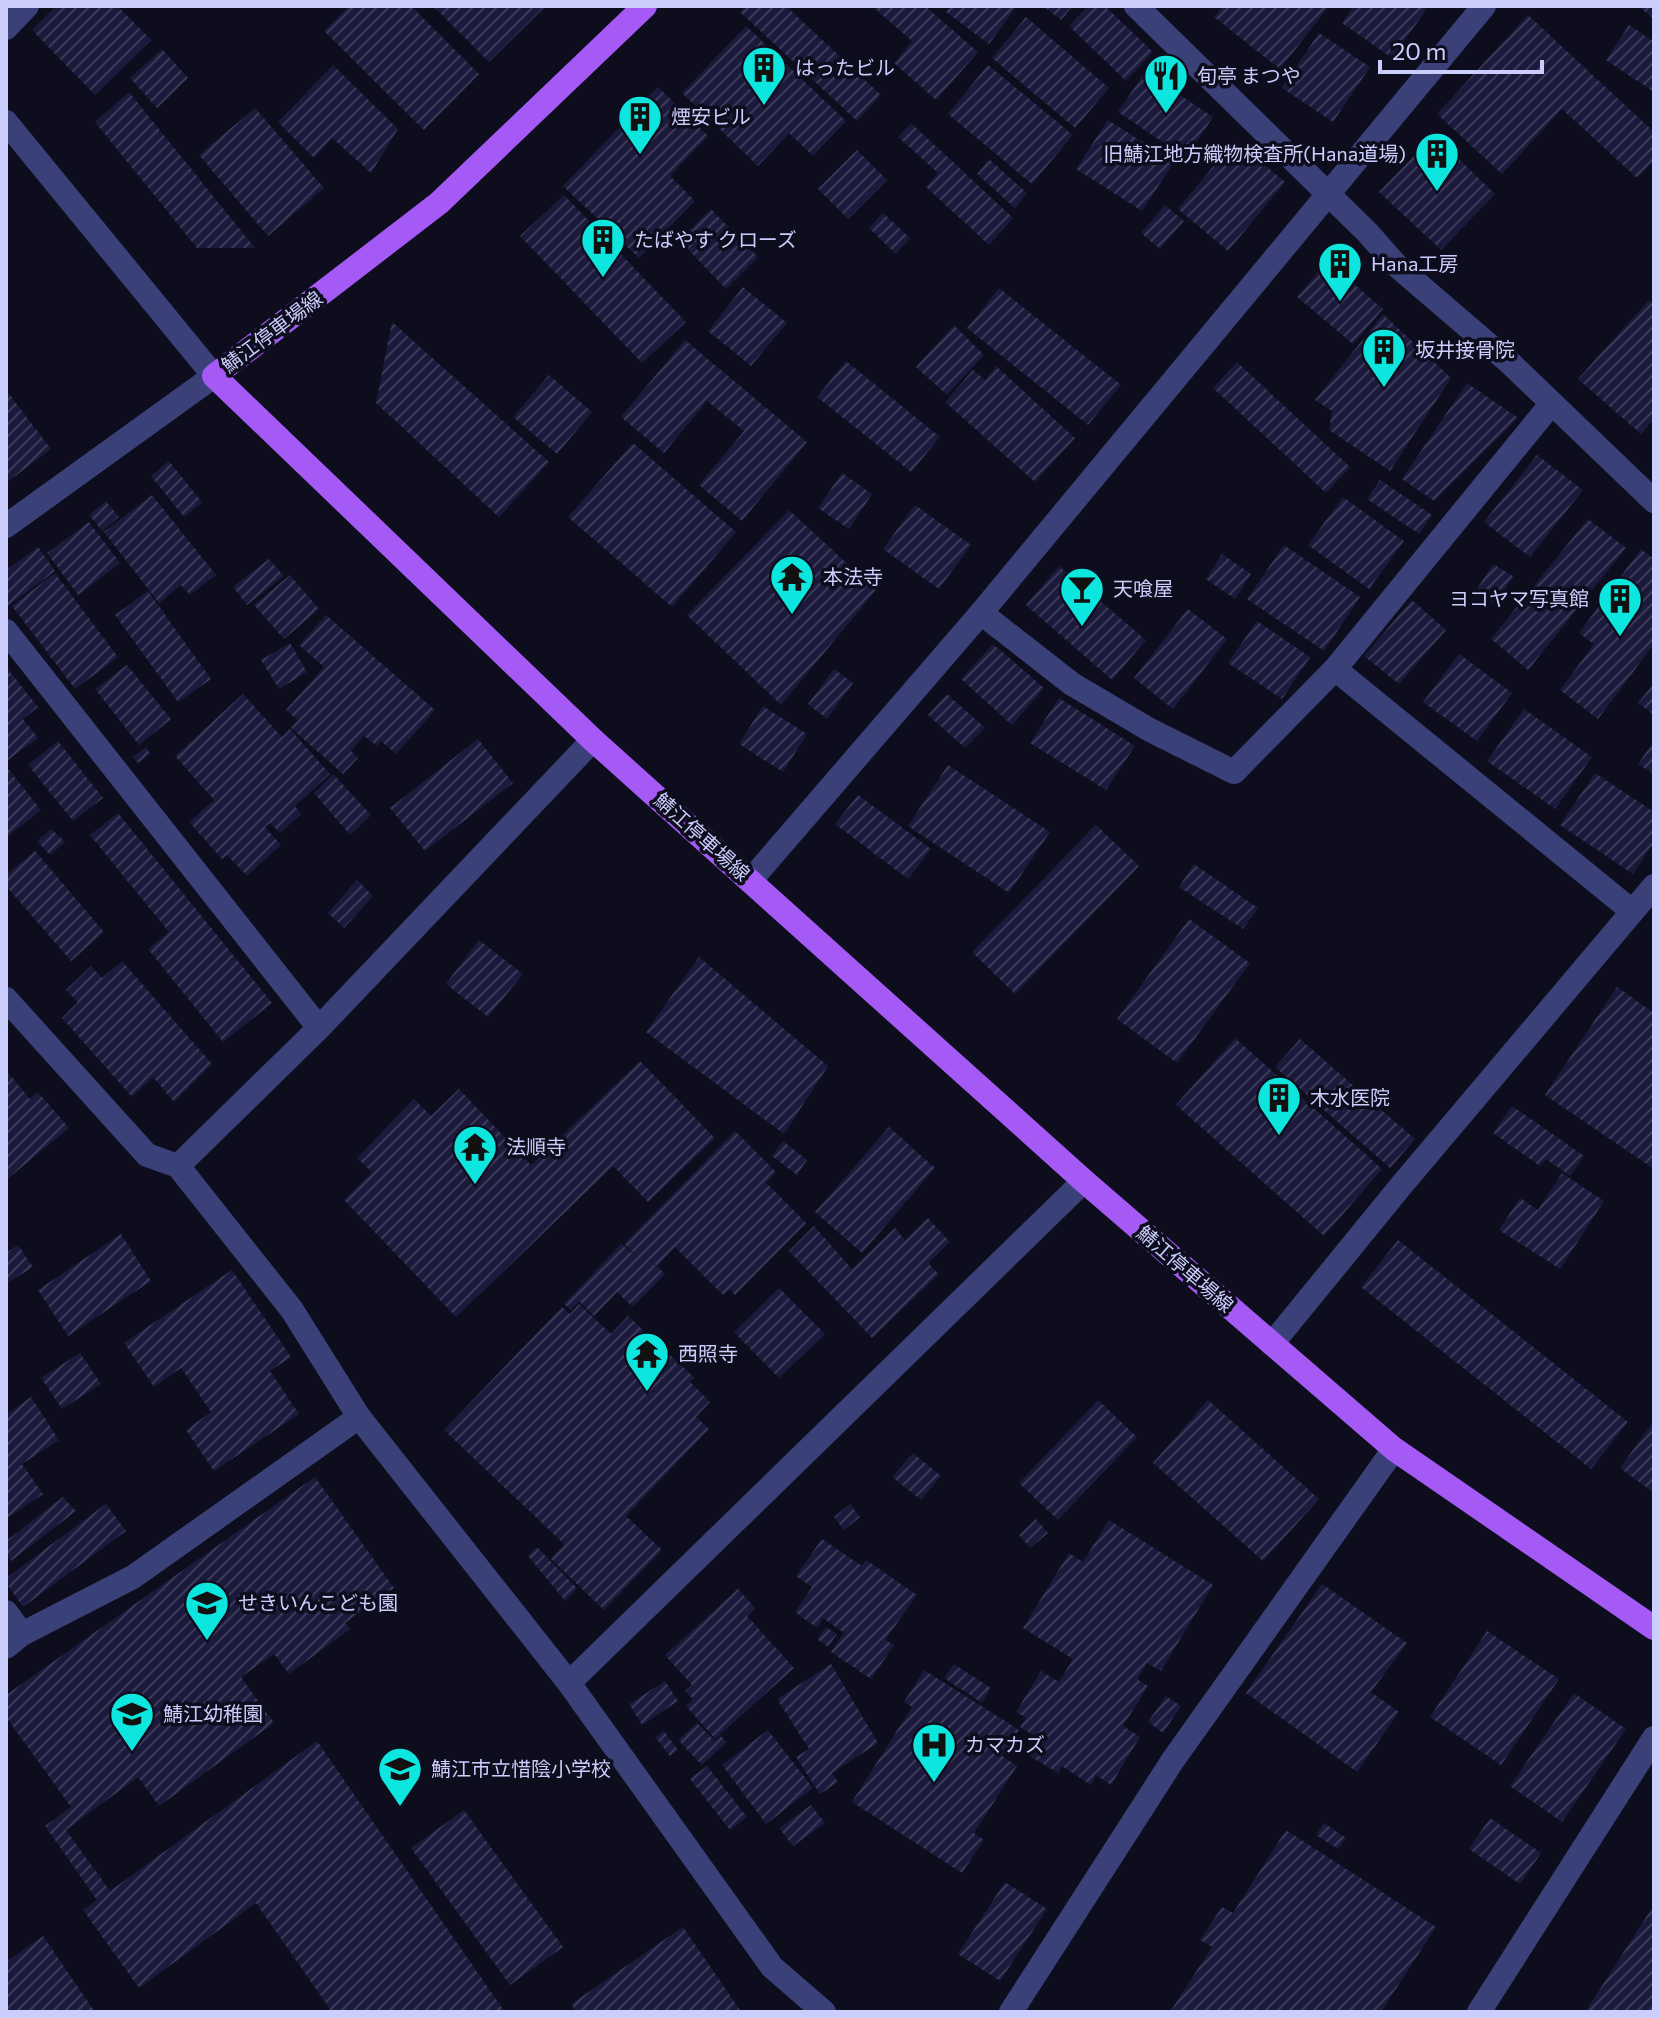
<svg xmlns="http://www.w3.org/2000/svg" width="1660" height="2018" font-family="Commissioner,'Noto Sans JP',sans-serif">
<defs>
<pattern id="building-hatch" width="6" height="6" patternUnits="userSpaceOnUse" patternTransform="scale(2)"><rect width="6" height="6" fill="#1c1a3c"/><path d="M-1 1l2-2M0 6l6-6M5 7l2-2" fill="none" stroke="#3c3a59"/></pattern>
</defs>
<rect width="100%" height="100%" fill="#0d0d1d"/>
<path fill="url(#building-hatch)" d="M56,6H117L151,40L95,95L32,30Z
M349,6H411L479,74L424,130L324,31Z
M433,6H546L489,62Z
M746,6H786L881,95L857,121L740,12Z
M872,6H925L978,52L936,100L894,63L912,41Z
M951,6H1017L989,44L946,12Z
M1043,6H1073L1061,20Z
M1088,6H1105L1153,52L1126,81L1069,26Z
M1223,6H1329L1280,69L1214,17Z
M1354,6H1421L1426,10L1392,58L1342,23Z
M1638,6H1654V19Z
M1528,15L1654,132V160L1637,178L1562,109L1502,174L1437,114Z
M1026,17L1109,88L1075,128L992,58Z
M1629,25L1654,42V92L1606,60Z
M746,26L846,121L813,156L789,133L758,166L682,93Z
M1319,33L1370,67L1333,122L1282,88Z
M162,49L188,78L157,108L130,78Z
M333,65L398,129L371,173L332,138L314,158L278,122Z
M988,65L1073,135L1032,184L948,114Z
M1145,72L1213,117L1186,158L1118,112Z
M658,87L708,136L670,176L695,201L639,258L563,186Z
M129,92L255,248H197L95,122Z
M255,108L324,188L268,236L199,155Z
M1108,120L1174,162L1142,211L1076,169Z
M911,123L1013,218L989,245L926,187L938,173L898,137Z
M1434,135L1495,194L1441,250L1379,192Z
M1235,140L1285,182L1228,251L1178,209Z
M857,150L887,180L848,219L818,189Z
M989,159L1027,193L1015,208L977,174Z
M564,195L686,322L642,363L520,236Z
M1165,205L1184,221L1160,249L1141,233Z
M711,209L758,257L726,289L679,240Z
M883,213L910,238L896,254L869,228Z
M1327,261L1383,309L1353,344L1297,297Z
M743,287L787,323L751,366L708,331Z
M999,288L1121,385L1088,425L967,328Z
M1649,300L1654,304V419L1641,434L1578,379Z
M1383,314L1451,378L1390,471L1329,430L1332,411L1315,400Z
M392,322L549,462L499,517L376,403Z
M954,325L984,355L947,395L916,367Z
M685,340L807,442L742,521L699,485L744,431L707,401L664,453L621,417Z
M846,361L940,437L911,472L817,397Z
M1237,362L1350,467L1326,493L1213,388Z
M996,366L1075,438L1035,482L945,402L973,370L985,380Z
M549,375L592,412L557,454L513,417Z
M1467,383L1518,418L1434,501L1402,479Z
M6,390L51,449L6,483Z
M633,443L736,532L672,607L568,517Z
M1537,455L1583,490L1530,557L1484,522Z
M169,461L202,502L184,517L151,476Z
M842,473L872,494L849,529L818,508Z
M1380,480L1432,515L1419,534L1367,499Z
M152,495L216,575L190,595L181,585L159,603L104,532Z
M1343,497L1404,541L1369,589L1308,545Z
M106,501L119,517L102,531L89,515Z
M915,505L971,545L939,589L883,549Z
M789,510L876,590L781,705L687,615Z
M1588,519L1626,548L1528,670L1491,639Z
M89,522L120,563L78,595L47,553Z
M1284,545L1360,597L1324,651L1247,599Z
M38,547L55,571L8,606L6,570Z
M1641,549L1654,559V644L1598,719L1560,690L1594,644L1579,633Z
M1222,554L1251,574L1235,599L1206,579Z
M269,559L284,576L247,605L233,587Z
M1493,564L1513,576L1496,605L1475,592Z
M1059,566L1146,640L1112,680L1026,605Z
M55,573L118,657L75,689L12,606Z
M290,575L319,609L284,639L254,605Z
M148,591L211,679L178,702L115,615Z
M1412,600L1446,630L1399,684L1364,656Z
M1188,609L1227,639L1173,709L1134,678Z
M326,615L435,710L396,754L381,741L377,746L364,736L351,751L358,758L343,774L291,728L298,720L286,710L324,667L299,645Z
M1257,621L1310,657L1282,699L1228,663Z
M290,643L307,672L279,689L261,660Z
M993,644L1044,688L1012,725L961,679Z
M1459,654L1512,693L1477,741L1423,702Z
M127,665L171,719L139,745L95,689Z
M6,667L38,707L23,719L38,738L8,760Z
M834,669L853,683L827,719L808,704Z
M1654,683V715L1638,703Z
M243,694L282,737L290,729L330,774L295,806L301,814L280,833L270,823L265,827L281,845L247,876L227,855L222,859L189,822L214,800L175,756Z
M947,694L985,728L965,748L928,715Z
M1059,698L1135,746L1106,790L1030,743Z
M763,706L807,734L783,772L739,744Z
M1524,709L1592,757L1555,809L1487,761Z
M478,739L513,783L425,851L390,808Z
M58,741L103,798L73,821L28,765Z
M1654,741V774L1638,764Z
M146,747L150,754L138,763L133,757Z
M948,765L1050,832L1009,893L908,826Z
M6,766L41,810L6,838Z
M1595,773L1654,812V842L1633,874L1560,825Z
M333,774L371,815L350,835L314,793Z
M858,795L931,849L908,879L835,824Z
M118,813L272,1003L223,1042L148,949L169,932L90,835Z
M1096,825L1139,866L1015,994L972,952Z
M51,829L65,842L50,855L37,841Z
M35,851L104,932L71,961L6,886V875Z
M1194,864L1258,908L1243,929L1179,887Z
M357,880L373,896L344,928L328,913Z
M1189,919L1250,963L1177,1063L1117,1019Z
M479,940L523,974L488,1017L446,984Z
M699,957L828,1066L784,1134L646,1032Z
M122,961L212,1064L174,1102L153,1077L132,1097L62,1018L78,1002L66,990L91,966L102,978Z
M1617,987L1654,1013V1169L1545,1095Z
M1235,1038L1382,1169L1324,1236L1176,1105Z
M1300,1039L1415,1139L1390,1168L1275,1067Z
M640,1061L715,1138L648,1202L613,1166L456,1317L344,1200L372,1172L357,1158L414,1099L431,1116L459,1089L531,1165Z
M6,1070L30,1099L38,1092L69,1128L6,1180Z
M1512,1106L1584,1156L1570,1176L1546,1159L1540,1166L1493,1133Z
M889,1127L935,1168L862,1253L815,1212Z
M735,1131L776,1172L766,1183L806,1223L735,1295L730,1289L723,1295L675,1247L657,1266L644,1255L665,1274L633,1307L617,1292L594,1316L579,1301L571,1310L564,1304L621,1244L641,1260L624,1244Z
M783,1141L807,1160L797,1175L772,1156Z
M1562,1173L1604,1201L1560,1269L1499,1230L1520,1198L1538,1210Z
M928,1218L950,1242L928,1263L939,1274L872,1338L789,1251L814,1226L852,1269L895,1228L905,1240Z
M121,1234L151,1281L68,1336L38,1290Z
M1398,1240L1628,1422L1591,1469L1361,1287Z
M18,1245L33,1267L6,1284V1253Z
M232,1270L291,1357L270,1371L299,1414L214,1471L186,1430L211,1412L181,1368L154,1387L124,1343Z
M779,1288L825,1334L779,1378L734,1332Z
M579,1304L611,1334L628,1316L695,1378L690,1382L710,1402L696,1417L709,1429L626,1516L662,1550L604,1610L551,1559L564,1544L444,1430L562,1307L570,1314Z
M80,1353L101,1384L62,1409L41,1378Z
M31,1397L59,1440L22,1464L43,1494L6,1519V1415Z
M1098,1400L1137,1437L1058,1520L1019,1483Z
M1208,1400L1319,1499L1263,1561L1153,1463Z
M1654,1421V1493L1620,1468Z
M913,1453L941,1476L921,1500L892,1477Z
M315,1477L394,1588L345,1623L350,1629L289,1674L274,1654L241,1677L274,1723L159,1806L138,1777L66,1830L110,1891L317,1741L505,2012H326L330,2009L256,1903L139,1988L83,1910L97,1900L45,1826L71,1807L6,1717V1695Z
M63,1497L76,1511L11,1561L6,1554V1541Z
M106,1504L126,1531L23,1607L6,1583V1578Z
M850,1504L860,1517L844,1530L834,1517Z
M1036,1519L1048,1533L1030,1548L1019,1535Z
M1109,1520L1213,1585L1161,1671L1147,1663L1137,1679L1148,1686L1123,1726L1140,1737L1111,1785L1096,1775L1091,1785L1062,1766L1058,1773L1026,1754L1036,1737L1020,1727L1026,1718L1016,1712L1041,1671L1059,1682L1073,1659L1023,1628L1069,1553L1083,1562Z
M822,1539L862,1566L866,1560L917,1595L885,1640L894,1645L871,1679L831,1652L844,1633L823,1618L817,1628L795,1612L812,1587L796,1576Z
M537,1547L577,1588L565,1601L528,1556Z
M1322,1584L1407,1643L1371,1692L1399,1712L1357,1772L1246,1693Z
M738,1589L755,1608L747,1616L794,1668L715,1739L686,1706L693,1699L685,1691L692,1685L665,1655Z
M826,1627L837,1634L828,1647L817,1639Z
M1487,1631L1559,1679L1501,1765L1430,1717Z
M831,1664L878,1743L832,1773L838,1782L820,1794L796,1757L809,1749L777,1699Z
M954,1664L991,1688L982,1703L944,1678Z
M924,1670L1019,1730L1002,1756L1017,1766L974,1833L984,1840L962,1873L852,1802L912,1707L904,1702Z
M665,1681L678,1701L642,1725L629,1704Z
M1574,1693L1626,1729L1562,1822L1510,1786Z
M1166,1696L1181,1706L1163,1733L1148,1722Z
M697,1723L715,1741L721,1736L727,1742L702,1765L678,1740Z
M768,1730L813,1788L766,1824L722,1765Z
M664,1731L678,1750L670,1756L655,1737Z
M707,1766L747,1817L730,1830L690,1779Z
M811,1805L825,1823L793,1846L779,1828Z
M464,1810L563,1947L510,1985L411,1848Z
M1490,1818L1541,1853L1520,1884L1469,1849Z
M1324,1823L1346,1838L1338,1849L1316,1835Z
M1286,1830L1436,1927L1381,2012H1170L1212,1947L1200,1940L1222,1907L1233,1913Z
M1005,1882L1047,1909L1000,1981L958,1954Z
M1654,1905V2012H1585Z
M683,1927L740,2010L577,2012L571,2004Z
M43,1936L95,2012H6V1962Z"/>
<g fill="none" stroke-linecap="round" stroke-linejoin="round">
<path stroke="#3a4179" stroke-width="24" d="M1136,6L1367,232L1397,266L1510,363L1654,501
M6,28L27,6
M6,122L214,376L6,526
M981,613L1072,684L1150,730L1234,772L1335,669L1632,911
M6,631L319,1028
M1335,669L1552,403
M750,881L981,613L1484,6
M6,999L147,1155L178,1166L292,1310L359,1417L569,1683L772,1967L824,2012
M178,1166L319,1028L593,740
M1272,1344L1400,1187L1654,886
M6,1612L22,1634
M6,1647L22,1634L133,1577L359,1417
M569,1683L1084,1181
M1011,2012L1173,1760L1394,1449
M1479,2012L1654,1738"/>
<path stroke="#a559f5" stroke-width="24" d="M645,6L439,203L214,376L593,740L1084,1181L1394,1449L1654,1628"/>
</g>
<defs>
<g id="building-pin" transform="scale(2.3)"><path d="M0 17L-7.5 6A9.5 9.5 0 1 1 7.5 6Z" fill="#0de6de" stroke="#0d0d1d"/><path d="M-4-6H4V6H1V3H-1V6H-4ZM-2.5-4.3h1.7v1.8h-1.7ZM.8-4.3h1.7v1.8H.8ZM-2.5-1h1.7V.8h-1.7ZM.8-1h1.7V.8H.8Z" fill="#111"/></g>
<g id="restaurant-pin" transform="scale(2.3)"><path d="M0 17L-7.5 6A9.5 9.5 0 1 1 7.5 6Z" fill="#0de6de" stroke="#0d0d1d"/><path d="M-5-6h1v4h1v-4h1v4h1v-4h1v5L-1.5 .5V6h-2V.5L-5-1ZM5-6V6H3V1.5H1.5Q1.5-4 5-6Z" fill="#111"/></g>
<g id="temple-pin" transform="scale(2.3)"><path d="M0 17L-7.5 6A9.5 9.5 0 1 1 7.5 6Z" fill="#0de6de" stroke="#0d0d1d"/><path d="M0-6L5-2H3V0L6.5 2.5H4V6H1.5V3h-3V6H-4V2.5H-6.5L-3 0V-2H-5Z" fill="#111"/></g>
<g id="bar-pin" transform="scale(2.3)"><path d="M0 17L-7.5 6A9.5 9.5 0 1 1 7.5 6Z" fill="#0de6de" stroke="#0d0d1d"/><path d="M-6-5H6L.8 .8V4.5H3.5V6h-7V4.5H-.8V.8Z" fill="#111"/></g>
<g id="school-pin" transform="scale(2.3)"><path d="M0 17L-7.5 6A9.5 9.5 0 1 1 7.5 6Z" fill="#0de6de" stroke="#0d0d1d"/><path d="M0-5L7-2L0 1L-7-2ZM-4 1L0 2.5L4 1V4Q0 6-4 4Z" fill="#111"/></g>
<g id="hospital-pin" transform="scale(2.3)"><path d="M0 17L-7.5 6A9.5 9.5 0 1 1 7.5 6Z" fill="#0de6de" stroke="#0d0d1d"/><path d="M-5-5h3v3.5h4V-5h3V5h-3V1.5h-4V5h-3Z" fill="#111"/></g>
</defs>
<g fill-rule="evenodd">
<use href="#building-pin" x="764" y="68"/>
<use href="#restaurant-pin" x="1166" y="76"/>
<use href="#building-pin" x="640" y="117"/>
<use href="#building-pin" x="1437" y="154"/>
<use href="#building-pin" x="603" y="240"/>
<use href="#building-pin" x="1340" y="264"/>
<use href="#building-pin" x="1384" y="350"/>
<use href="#temple-pin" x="792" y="577"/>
<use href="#bar-pin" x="1082" y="589"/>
<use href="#building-pin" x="1620" y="599"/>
<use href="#building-pin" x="1279" y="1098"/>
<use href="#temple-pin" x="475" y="1147"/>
<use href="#temple-pin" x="647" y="1354"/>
<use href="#school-pin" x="207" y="1603"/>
<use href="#school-pin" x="132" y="1714"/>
<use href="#hospital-pin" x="934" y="1745"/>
<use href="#school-pin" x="400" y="1769"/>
</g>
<g text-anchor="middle" stroke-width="7" stroke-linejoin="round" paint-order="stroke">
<g font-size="20" fill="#cbcdfc" stroke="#0d0d1d" text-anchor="start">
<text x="795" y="75">はったビル</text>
<text x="1197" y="83">旬亭 まつや</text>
<text x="671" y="124">煙安ビル</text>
<text x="1406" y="161" text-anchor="end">旧鯖江地方織物検査所(Hana道場)</text>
<text x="634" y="247">たばやす クローズ</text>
<text x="1371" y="271">Hana工房</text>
<text x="1415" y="357">坂井接骨院</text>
<text x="823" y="584">本法寺</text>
<text x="1113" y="596">天喰屋</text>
<text x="1589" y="606" text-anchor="end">ヨコヤマ写真館</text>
<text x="1310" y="1105">木水医院</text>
<text x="506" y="1154">法順寺</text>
<text x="678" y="1361">西照寺</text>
<text x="238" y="1610">せきいんこども園</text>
<text x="163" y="1721">鯖江幼稚園</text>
<text x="965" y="1752">カマカズ</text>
<text x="431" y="1776">鯖江市立惜陰小学校</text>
</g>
<g font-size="20" fill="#cbcdfc" stroke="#0d0d1d">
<text transform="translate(272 332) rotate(-37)" y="7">鯖江停車場線</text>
<text transform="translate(702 837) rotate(42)" y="7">鯖江停車場線</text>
<text transform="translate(1185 1269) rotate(41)" y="7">鯖江停車場線</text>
</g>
</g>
<rect width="1660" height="2018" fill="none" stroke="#cbcdfc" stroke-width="16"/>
<path d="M1380 60v12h162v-12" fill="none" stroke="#cbcdfc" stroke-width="4"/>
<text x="1392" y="60" font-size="24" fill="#cbcdfc" stroke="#0d0d1d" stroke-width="6" paint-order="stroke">20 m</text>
</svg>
